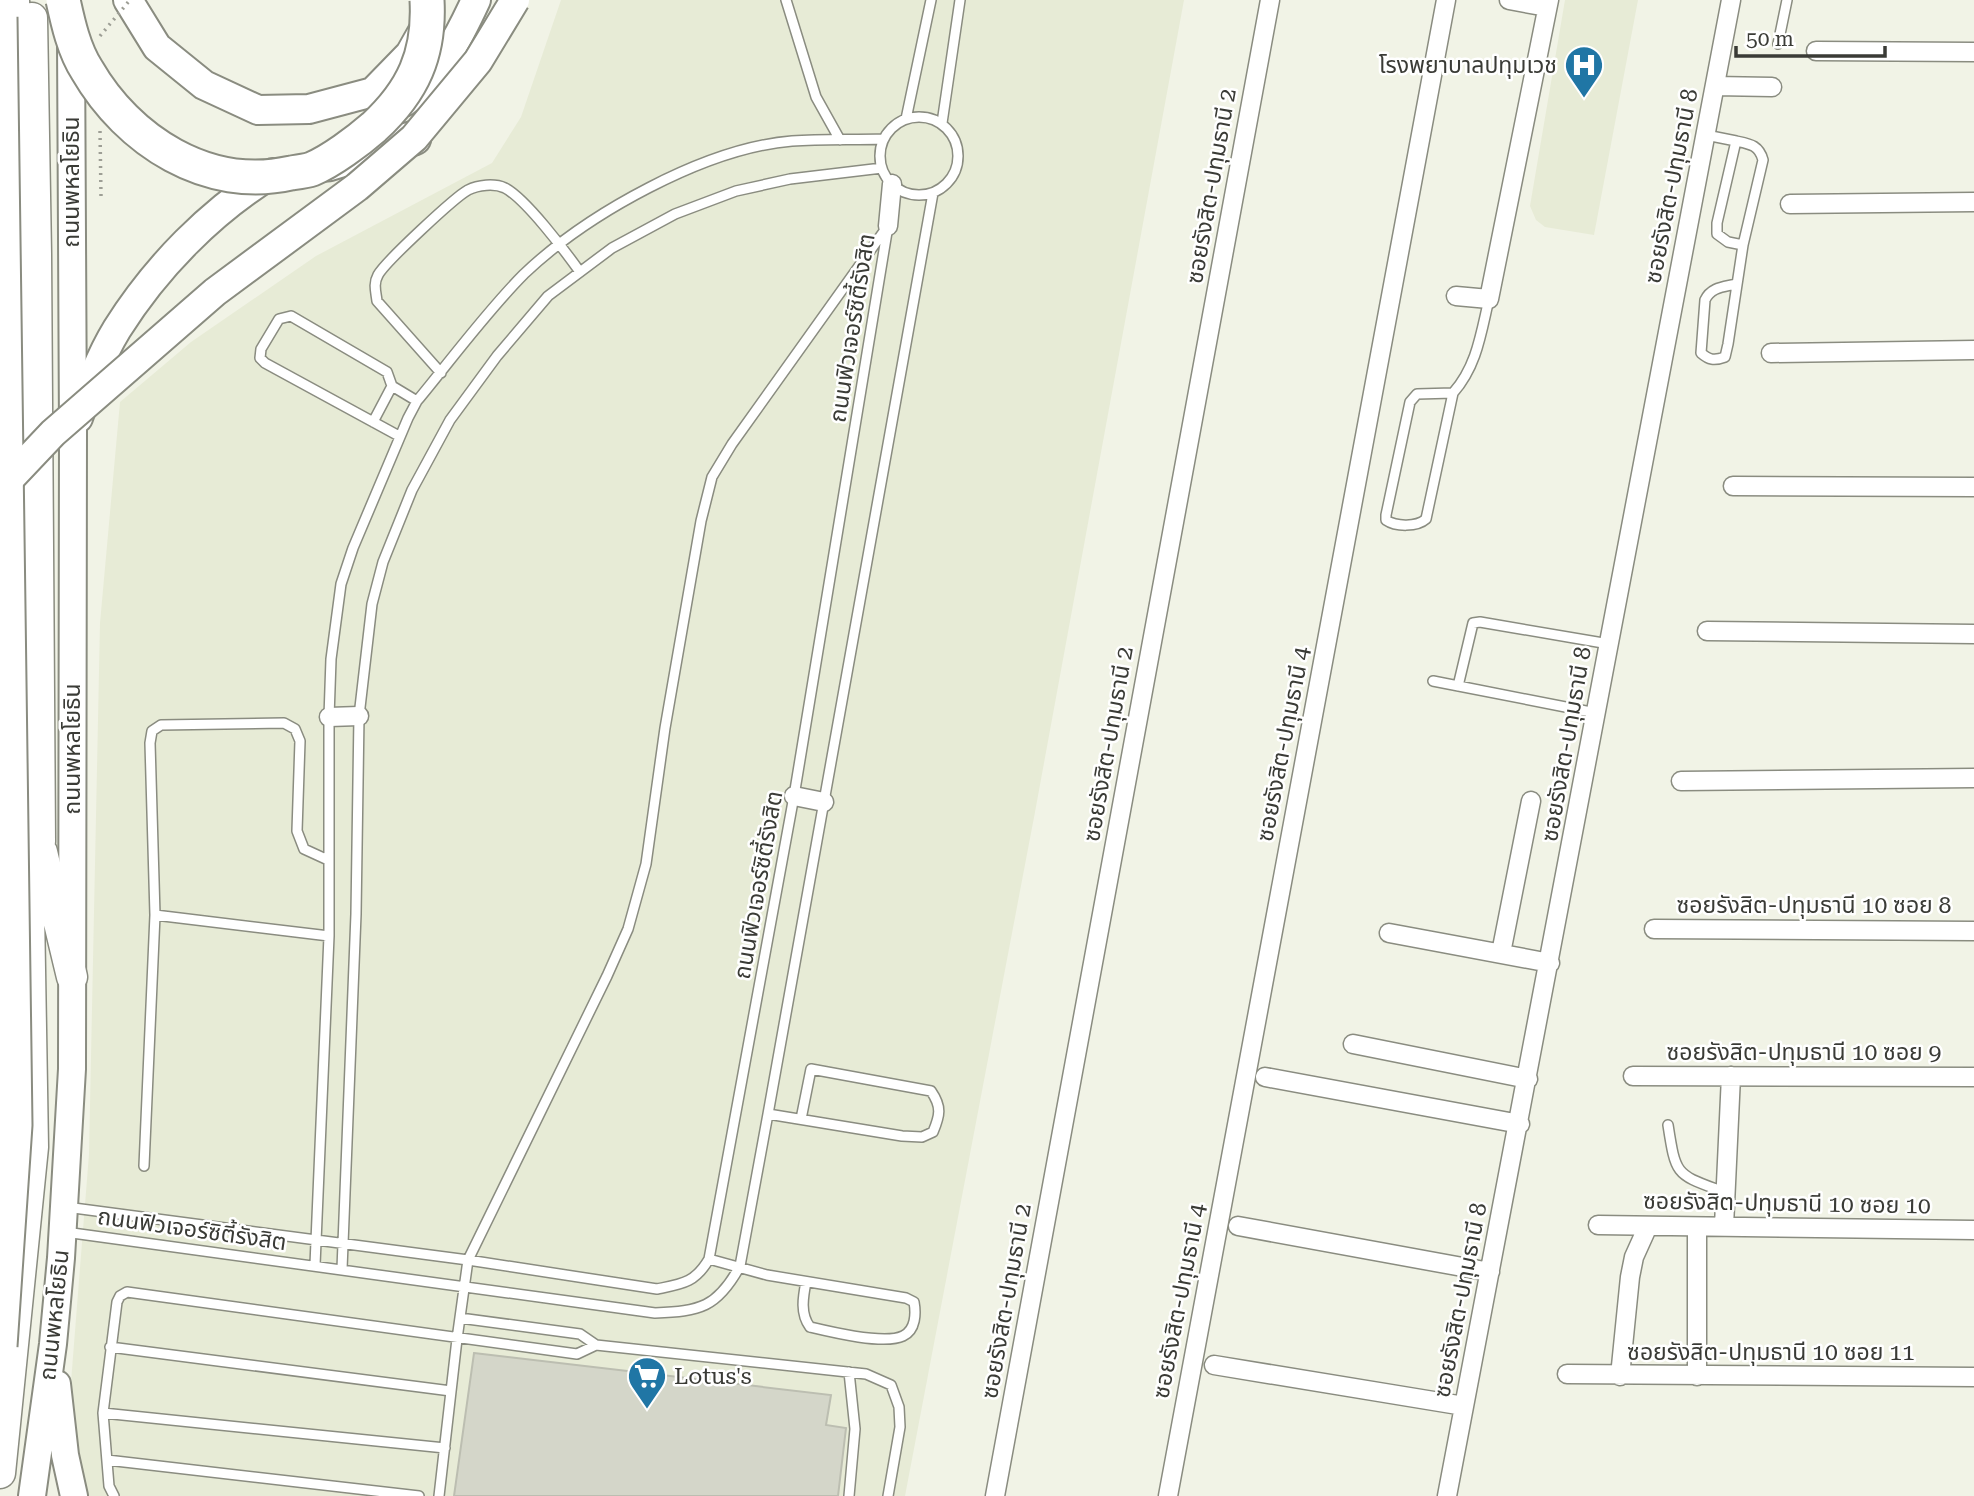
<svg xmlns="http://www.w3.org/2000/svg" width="1974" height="1496" font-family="'Roboto Serif','Noto Sans Thai',serif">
<rect width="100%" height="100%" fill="#f1f3e6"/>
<path fill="#e7ebd6" d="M561,0H1184L1035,812L905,1496H62L89,1154L100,623L120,402L191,342L316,256L492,163L521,117Z
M1565,0H1638L1594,235L1545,227L1536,220L1530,206Z"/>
<path fill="#d4d6c9" stroke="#bcbeb1" stroke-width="2" d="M474,1353L831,1395L826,1425L846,1428L838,1496H454Z"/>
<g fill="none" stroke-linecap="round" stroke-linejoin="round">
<g stroke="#8a8c80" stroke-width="12">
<path id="service" d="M786,0L816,97L840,140
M1778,44L1787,0
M880 156a39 39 0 1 1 78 0a39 39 0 1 1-78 0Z
M906,119L931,0
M942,123L960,0
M1706,135L1736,141
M1736,284C1724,287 1711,287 1705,300L1701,353C1709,360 1714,361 1725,357L1728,344L1743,245L1763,160C1759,145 1750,144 1736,141L1717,223V234L1728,242L1743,245
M441,373L377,301C376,292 373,284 378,275C385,262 455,197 468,190C478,185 494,183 505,188C526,199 565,251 580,272
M392,386L417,401
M1453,393L1417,394L1410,402L1386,515V520C1396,527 1417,527 1426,519L1453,393C1477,366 1481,333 1489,299
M373,422L392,386L387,372L291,316L279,319L261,349L260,358L265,363L399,436
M1433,681L1596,713
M1458,686L1473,623L1480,622L1609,644
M155,915L150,743L152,731L161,725L284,723L295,729L300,741L297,831L304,849L328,860
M768,1114L902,1136L922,1137L933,1132C940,1115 942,1107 931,1091L811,1069L801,1119
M1668,1125C1676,1177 1676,1174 1724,1192
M144,1166L155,915L329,936
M66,1207L468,1260L657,1289C682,1284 695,1283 709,1259L794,796L888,226
M65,1232L655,1313C700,1311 717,1308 740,1266L768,1114L933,193
M709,1259L767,1275L906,1298L914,1302C916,1313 916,1330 903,1336C884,1345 831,1332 810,1327C800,1314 803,1297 806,1282
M315,1265L329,936V717L331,659L341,584L353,548L408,418L417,401C451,360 487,311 524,274C587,214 705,148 792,141C822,139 853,140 883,139
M342,1269L356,914L359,716L372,604L383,562L412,490L450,420L497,356L548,296L612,248L675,214L736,191L790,179L882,168
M460,1318L580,1334L596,1345L866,1374L891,1385L899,1407L900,1427L888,1496
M110,1347L451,1391
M103,1413L445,1448
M107,1460L419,1496
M114,1496L109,1486L103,1413L117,1302L120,1296L127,1292L577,1354L596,1345
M439,1496L457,1339L468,1260L607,976L628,929L646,864L665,728L701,521L712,477L732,444L887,227
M849,1496L855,1429L849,1372"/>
</g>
<g stroke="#8a8c80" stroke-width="21">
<path id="minor" d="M1509,0L1547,7
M1816,51L1974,52
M1715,86L1772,87
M1790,204L1974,202
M888,226L892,184
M1456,296L1489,299L1549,0
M1771,353L1974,350
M1733,486L1974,487
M1707,631L1974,634
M329,717L359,716
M1681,781L1974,778
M794,796L824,802
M1654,929L1974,931
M1389,933L1550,963
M1501,953L1531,801
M1353,1044L1528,1079
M1633,1076L1974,1077
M1265,1077L1520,1124
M1598,1225L1974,1230
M1238,1226L1490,1272
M1724,1226L1731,1076
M1697,1227V1376
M1214,1365L1464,1406
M1567,1374L1974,1377
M1620,1376L1630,1277L1634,1257L1648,1226
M995,1496L1270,0
M1168,1496L1446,0
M1447,1496L1731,0"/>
</g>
<g stroke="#8a8c80" stroke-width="30">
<path id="secondary" d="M57,1384L65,1455L74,1496
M32,1496L53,1344L61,1258L72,1069L73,432L71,40"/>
</g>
<g stroke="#8a8c80" stroke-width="32">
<path id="primary" d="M128,0L157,47L204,85L258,110L309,109L373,92L410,54L423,31
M404,102C439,76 458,39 476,0
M78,418C89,387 100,357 117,329C156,267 211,211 273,173"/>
</g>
<g stroke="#8a8c80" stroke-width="33">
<path id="trunk" d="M14,0L15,49
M32,18L36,254L40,841L37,874
M42,852L72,977
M0,1473L33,1147L28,851"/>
</g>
<g stroke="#8a8c80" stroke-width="37">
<path id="motorway" d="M328,164L414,138"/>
</g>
<use href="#service" stroke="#fff" stroke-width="9"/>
<use href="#minor" stroke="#fff" stroke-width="18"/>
<use href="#secondary" stroke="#fff" stroke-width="26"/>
<use href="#primary" stroke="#fff" stroke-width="28"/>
<use href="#trunk" stroke="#fff" stroke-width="30"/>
<use href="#motorway" stroke="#fff" stroke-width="33"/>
<g stroke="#8a8c80" stroke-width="32" stroke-linecap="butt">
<path id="primary-bridge" d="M0,489L53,433L215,292L357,187L414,138L478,61L515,0"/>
</g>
<g stroke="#8a8c80" stroke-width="37" stroke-linecap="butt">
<path id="motorway-bridge" d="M63,0C68,23 74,50 87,70C128,141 208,192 291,173C298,172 306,171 312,169C331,161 358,141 374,127C413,91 430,54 427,0
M0,17L15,1125L0,1346"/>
</g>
<path stroke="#9d9e95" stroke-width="3.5" stroke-dasharray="2 5" stroke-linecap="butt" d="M100,36L130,0
M100,131L101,196"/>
<use href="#primary-bridge" stroke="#fff" stroke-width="28"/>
<use href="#motorway-bridge" stroke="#fff" stroke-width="33"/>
</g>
<defs>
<g id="hospital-pin" transform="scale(2.0125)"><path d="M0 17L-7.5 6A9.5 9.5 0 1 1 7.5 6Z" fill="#2076a5" stroke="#fff"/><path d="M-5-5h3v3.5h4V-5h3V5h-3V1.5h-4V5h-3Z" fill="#fff"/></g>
<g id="supermarket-pin" transform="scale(2.0125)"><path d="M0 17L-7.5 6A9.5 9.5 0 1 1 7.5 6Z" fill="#2076a5" stroke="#fff"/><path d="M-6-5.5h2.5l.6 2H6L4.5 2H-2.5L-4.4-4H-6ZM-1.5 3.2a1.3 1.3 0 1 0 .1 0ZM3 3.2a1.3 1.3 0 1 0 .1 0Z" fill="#fff"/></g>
</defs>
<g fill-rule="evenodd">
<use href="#hospital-pin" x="1584" y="65"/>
<use href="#supermarket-pin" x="647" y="1376"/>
</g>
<g text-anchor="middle" stroke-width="5" stroke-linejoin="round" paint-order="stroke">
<g font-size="23" fill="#3a3b36" stroke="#fff" text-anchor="end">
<text x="1557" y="73">โรงพยาบาลปทุมเวช</text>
<text x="674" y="1384" text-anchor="start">Lotus's</text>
</g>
<g font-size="23" fill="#3a3b36" stroke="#fff">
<text transform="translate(71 182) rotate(-90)" y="8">ถนนพหลโยธิน</text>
<text transform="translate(1211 186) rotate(-80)" y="8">ซอยรังสิต-ปทุมธานี 2</text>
<text transform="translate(1671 186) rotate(-79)" y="8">ซอยรังสิต-ปทุมธานี 8</text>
<text transform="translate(852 328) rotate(-81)" y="8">ถนนฟิวเจอร์ซิตี้รังสิต</text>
<text transform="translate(1108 744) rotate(-80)" y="8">ซอยรังสิต-ปทุมธานี 2</text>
<text transform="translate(1283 744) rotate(-79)" y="8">ซอยรังสิต-ปทุมธานี 4</text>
<text transform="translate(1566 744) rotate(-80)" y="8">ซอยรังสิต-ปทุมธานี 8</text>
<text transform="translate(72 749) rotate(-90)" y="8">ถนนพหลโยธิน</text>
<text transform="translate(758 885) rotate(-80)" y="8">ถนนฟิวเจอร์ซิตี้รังสิต</text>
<text x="1814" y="913">ซอยรังสิต-ปทุมธานี 10 ซอย 8</text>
<text x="1804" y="1060">ซอยรังสิต-ปทุมธานี 10 ซอย 9</text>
<text transform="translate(1787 1203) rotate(1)" y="8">ซอยรังสิต-ปทุมธานี 10 ซอย 10</text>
<text transform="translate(192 1229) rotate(8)" y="8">ถนนฟิวเจอร์ซิตี้รังสิต</text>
<text transform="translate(1460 1300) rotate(-79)" y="8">ซอยรังสิต-ปทุมธานี 8</text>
<text transform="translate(1006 1301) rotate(-80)" y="8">ซอยรังสิต-ปทุมธานี 2</text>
<text transform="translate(1179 1301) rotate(-79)" y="8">ซอยรังสิต-ปทุมธานี 4</text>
<text transform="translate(54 1315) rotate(-84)" y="8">ถนนพหลโยธิน</text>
<text x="1771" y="1360">ซอยรังสิต-ปทุมธานี 10 ซอย 11</text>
</g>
</g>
<path d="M1736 46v10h149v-10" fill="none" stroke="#3a3b36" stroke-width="3.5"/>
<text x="1746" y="46" font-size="21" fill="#3a3b36" stroke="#ffffff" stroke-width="5" paint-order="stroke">50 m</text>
</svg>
